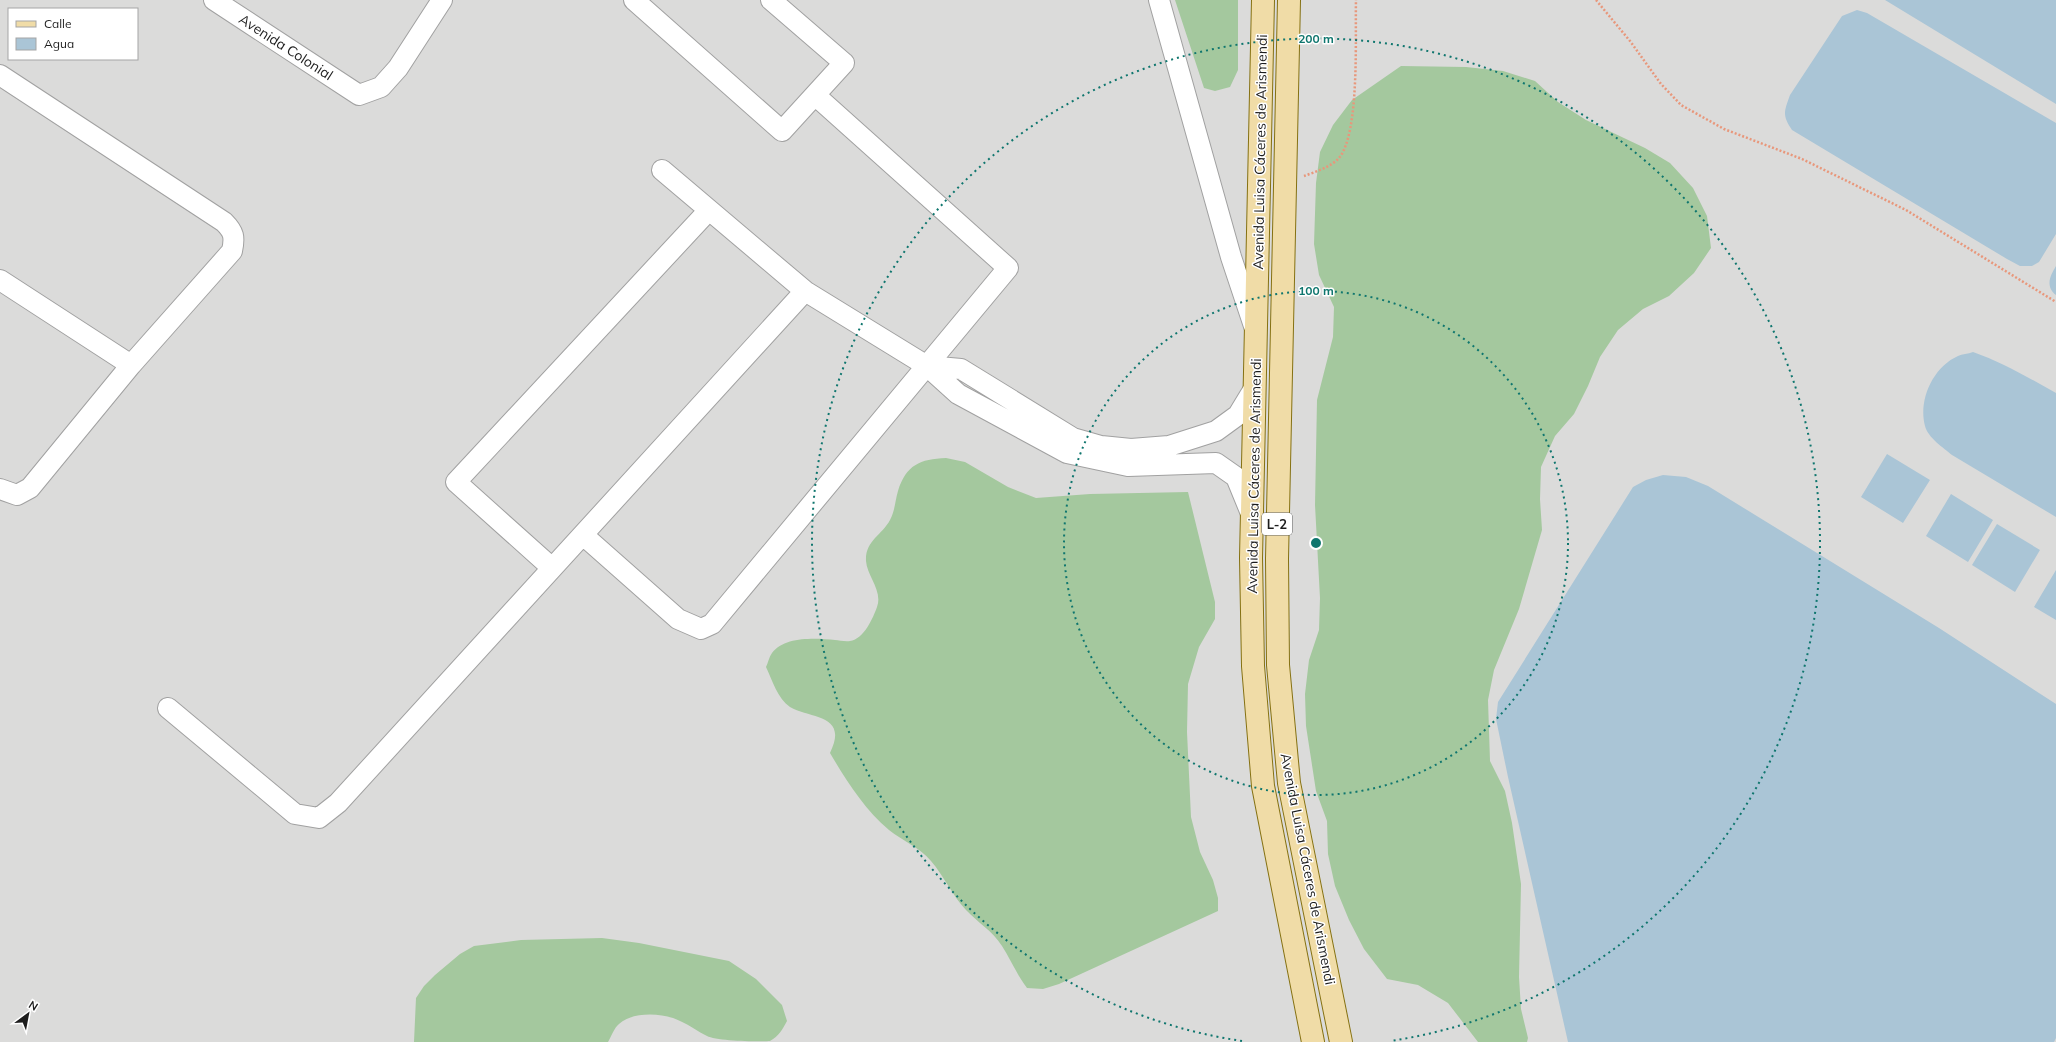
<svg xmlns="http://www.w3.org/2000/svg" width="2056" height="1042" font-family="Mulish,sans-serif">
<rect width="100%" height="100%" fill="#edece5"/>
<path fill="#dbdbda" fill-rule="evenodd" d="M0,0H2056V1042H0ZM9,9H137V59H9Z"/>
<path fill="#a4c89e" d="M1175,0H1238V70L1230,87L1215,91L1204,88Z
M1401,66L1466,67L1503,71L1535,81L1558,102L1586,120L1645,148L1670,163L1693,188L1707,216L1711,248L1694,273L1669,296L1643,309L1618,330L1600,357L1588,386L1574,414L1555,436L1541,467L1540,499L1542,530L1519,609L1494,670L1488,700L1490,761L1505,791L1512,823L1521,884L1519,977L1521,1009L1528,1038L1527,1042H1478L1448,1003L1418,985L1387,979L1364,949L1349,920L1335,886L1328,854L1327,821L1316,791L1306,726L1305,694L1309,660L1319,630L1320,598L1315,505L1317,400L1333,337L1334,307L1319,275L1314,244L1316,183L1320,152L1333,125L1352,100Z
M946,458L965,462L1008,487L1036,498L1090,494L1188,492L1215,602V619L1199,647L1188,684L1187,732L1191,817L1200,852L1213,880L1218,898V911L1059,984L1043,989L1027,988C1017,975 1011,960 1002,946C992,930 978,923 966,910C952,895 944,876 931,861C919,847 903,841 889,830C864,809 846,780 830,753C849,714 811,719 790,707C778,699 772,680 766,667C768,663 769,657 772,653C784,636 817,638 835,640C839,640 845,642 850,641C864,639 873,618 877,607C883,591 867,576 866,561C865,541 882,535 890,520C895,511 895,501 898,491C906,465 920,459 946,458Z
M602,938L639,943L729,961L756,979L782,1005L787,1021C782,1030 779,1036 770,1041C761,1042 716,1041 707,1036C698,1032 690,1025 680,1021C665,1013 633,1011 619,1024C614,1028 611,1037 608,1042H414L416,998L424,986L435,975L460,954L474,946L521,940Z"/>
<path fill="#aac5d6" d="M1885,0H2056V104Z
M1857,10L1867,13L2056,123V234L2039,262L2032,266H2020L2007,259L1792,130C1782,115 1784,112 1790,95L1842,16Z
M2056,266V295C2045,286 2050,276 2056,266Z
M1973,352C2002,362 2029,378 2056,393V517L1952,455C1944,448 1928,438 1925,426C1918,400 1933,367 1958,356C1962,354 1968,354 1973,352Z
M1887,454L1930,480L1903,523L1861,497Z
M1663,475L1686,477L1708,486L1939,628L2056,704V1038L2054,1042H1568L1508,777L1496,719L1498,702L1633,487L1646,480Z
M1951,494L1993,520L1968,562L1926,536Z
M1997,524L2040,550L2015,592L1972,565Z
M2056,570V620L2034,607Z"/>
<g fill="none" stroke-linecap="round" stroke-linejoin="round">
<g stroke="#a1a1a1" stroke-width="22">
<path id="minor" d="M214,0L359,95L381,87L398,68L442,0
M634,0L782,131L844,63L771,0
M1159,0L1231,257L1254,326
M0,75L224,222C234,232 235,237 232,251L131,365L30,488L17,495L0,489
M662,170L805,291
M0,280L131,365
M927,366L961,369L1073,438L1101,446L1131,449L1169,446L1216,431L1238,415L1255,387
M583,535L678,619L701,629L712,624L1008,268L816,96
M552,568L456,482L709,210
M168,708L295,814L319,818L338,803L805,291L927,366L958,394L1067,453L1128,466L1216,463L1236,477L1252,516"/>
</g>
<g stroke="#857112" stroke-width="24">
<path id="major" d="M1263,0L1251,558L1253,666L1263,786L1313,1042
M1289,0L1277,559L1278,665L1289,783L1341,1042"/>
</g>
<path stroke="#e8977b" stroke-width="2.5" stroke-dasharray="2 2" stroke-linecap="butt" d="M1596,0L1630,41L1661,84L1681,105L1724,129L1802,159L1906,210L2056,302
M1304,176C1315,172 1331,167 1339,158C1360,133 1355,35 1356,0"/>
<use href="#minor" stroke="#fff" stroke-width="20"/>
<use href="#major" stroke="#f0dca7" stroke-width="22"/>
</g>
<g fill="none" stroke="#0f766e" stroke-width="2" stroke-dasharray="2 4">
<circle cx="1316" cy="543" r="252"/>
<path d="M1242 1041A504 504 0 1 1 1390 1041"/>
</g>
<g text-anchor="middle" stroke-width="3" stroke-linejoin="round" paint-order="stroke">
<rect fill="#fff" stroke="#616161" stroke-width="1" x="1262" y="513" width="30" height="22" rx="3"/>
<g font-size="13" font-weight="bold" fill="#1d1d1d">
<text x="1277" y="529">L-2</text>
</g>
<g font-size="14" fill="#1d1d1d" stroke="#fff">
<text transform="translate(286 47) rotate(33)" y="5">Avenida Colonial</text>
<text transform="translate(1260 152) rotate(-89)" y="5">Avenida Luisa Cáceres de Arismendi</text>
<text transform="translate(1254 476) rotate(-89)" y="5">Avenida Luisa Cáceres de Arismendi</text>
<text transform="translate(1308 869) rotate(79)" y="5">Avenida Luisa Cáceres de Arismendi</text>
</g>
</g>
<circle cx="1316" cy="543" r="6" fill="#0f766e" stroke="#fff" stroke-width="2"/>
<g font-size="12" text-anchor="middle" font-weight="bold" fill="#0f766e" stroke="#fff" stroke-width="3" stroke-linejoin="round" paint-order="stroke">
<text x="1316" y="43">200 m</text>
<text x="1316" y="295">100 m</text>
</g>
<rect x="8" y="8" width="130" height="52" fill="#ffffff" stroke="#a5a5a5"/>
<rect x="16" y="21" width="20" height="6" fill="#f0dca7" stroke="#a5a5a5"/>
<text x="44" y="28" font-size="12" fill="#1d1d1d">Calle</text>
<rect x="16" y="38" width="20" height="12" fill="#aac5d6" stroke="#a5a5a5"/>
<text x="44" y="48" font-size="12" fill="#1d1d1d">Agua</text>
<g transform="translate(28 1014) rotate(32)" stroke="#ffffff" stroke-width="3" paint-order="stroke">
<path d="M0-3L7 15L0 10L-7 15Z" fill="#1d1d1d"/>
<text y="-6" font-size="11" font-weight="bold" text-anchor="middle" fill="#1d1d1d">N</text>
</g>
</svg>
